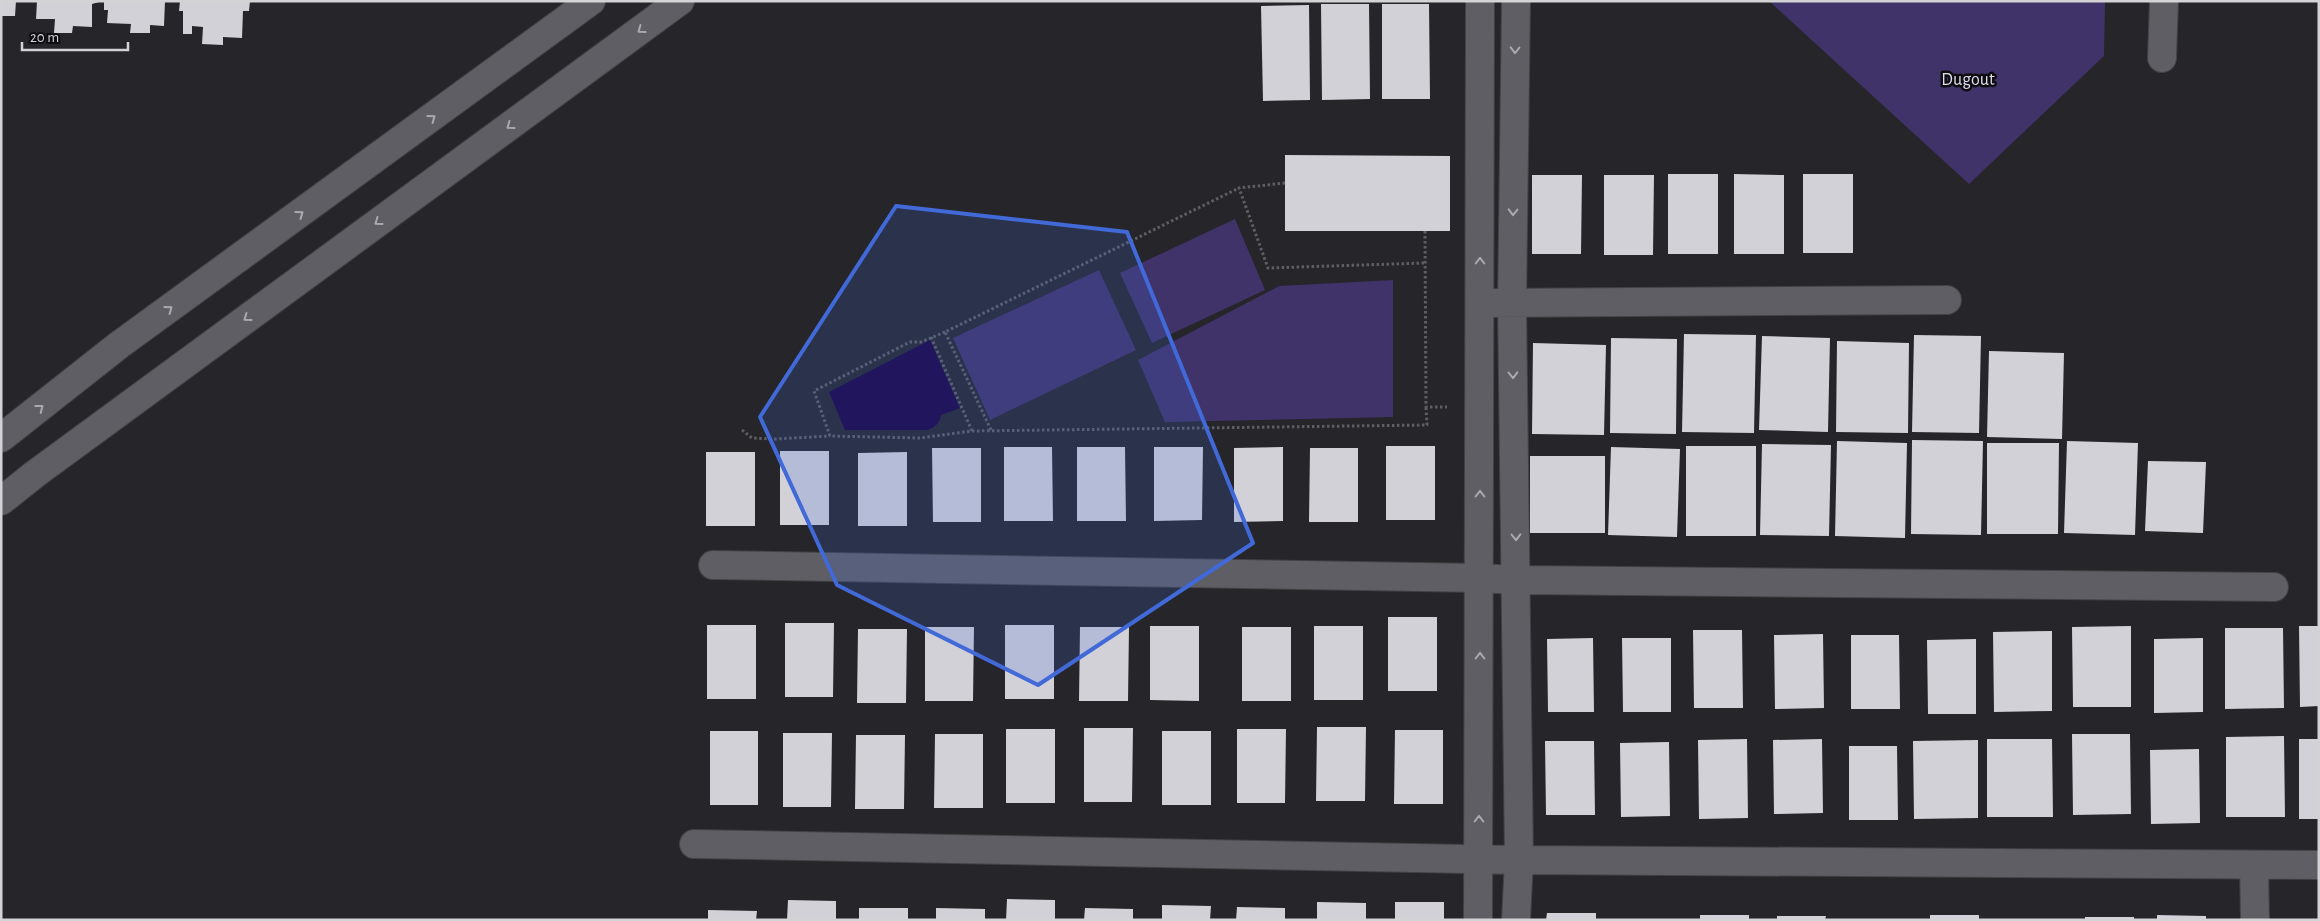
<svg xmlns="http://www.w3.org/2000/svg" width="2320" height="921" font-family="'Alegreya Sans',sans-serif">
<rect width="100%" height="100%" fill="#25252a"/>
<path fill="#403369" d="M1769,1H2105L2104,56L1969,184Z
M1235,219L1265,290L1152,343L1120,273Z
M1099,270L1136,350L990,420L953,338Z
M1393,280V417L1165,422L1138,360L1279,286Z"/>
<path fill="#1a0140" d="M930,340L960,408L941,415C940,423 935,427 928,430H845L829,392Z"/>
<path fill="#d2d1d8" d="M1,1H16L15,16H1Z
M37,1H99V2L92,4V27L73,26L72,33H54L55,19H36Z
M104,1H165L164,26L150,25V33H130L131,24L107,23L108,10H104Z
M180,1H250L249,11H243L242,38L223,37V45L202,44L203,27L192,26V34H183V11H179Z
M1321,4H1369L1370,99L1322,100Z
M1382,4H1429L1430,99H1382Z
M1309,5L1310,100L1263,101L1261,6Z
M1285,155L1450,156V231H1285Z
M1668,174H1718V254H1668Z
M1734,174L1784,175V254H1734Z
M1803,174H1853V253H1803Z
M1532,175H1582L1581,254H1532Z
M1604,175H1654L1653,255H1604Z
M1684,334L1756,335L1754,433L1682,432Z
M1914,335L1981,336L1979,433L1912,432Z
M1762,336L1830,338L1828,432L1759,430Z
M1611,338L1677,339L1676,434L1610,433Z
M1837,341L1909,343L1908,433L1836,432Z
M1533,343L1606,345L1604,435L1532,434Z
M1989,351L2064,353L2062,439L1987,437Z
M1912,440L1983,441L1981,535L1911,534Z
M1837,441L1907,443L1905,538L1835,536Z
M2067,441L2138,443L2135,535L2064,533Z
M1987,443H2059L2058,534H1987Z
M1762,444L1831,445L1829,536L1760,535Z
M1386,446H1435V520H1386Z
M1686,446H1756V536H1686Z
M1004,447H1052L1053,521H1004Z
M1077,447H1125L1126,521H1077Z
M1154,447H1203L1202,520L1154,521Z
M1283,447V521L1234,522V448Z
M1611,447L1680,449L1677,537L1608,535Z
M932,448H981V522H933Z
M1310,448H1358V522H1309Z
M780,451H829V525H780Z
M706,452H755V526H706Z
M907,452V526H858V453Z
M1530,456H1605V533H1530Z
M2148,461L2206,462L2203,533L2145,531Z
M1388,617H1437V691H1388Z
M785,623H834L833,697H785Z
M707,625H756V699H707Z
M1005,625H1054V699H1005Z
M1150,626H1199V701L1150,700Z
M1314,626H1363V700H1314Z
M2131,626V707H2073L2072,627Z
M2299,626H2319V706L2300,707Z
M925,627H974L973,701H925Z
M1080,627H1129L1128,701H1079Z
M1242,627H1291V701H1242Z
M2225,628H2283L2284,708L2225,709Z
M858,629H907L906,703H857Z
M1693,630H1742L1743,708H1694Z
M2052,631V711L1994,712L1993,632Z
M1823,634L1824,708L1775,709L1774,635Z
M1851,635H1899L1900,709H1851Z
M1593,638L1594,712H1548L1547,639Z
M1622,638H1671V712H1623Z
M2203,638V712L2154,713V639Z
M1976,639V714H1928L1927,640Z
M1317,727H1366L1365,801H1316Z
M1084,728H1133L1132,802H1084Z
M1006,729H1055V803H1006Z
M1237,729H1286L1285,803H1237Z
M1395,730H1443V804H1394Z
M710,731H758V805H710Z
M1162,731H1211V805H1162Z
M783,733H832L831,807H783Z
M935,734H983V808H934Z
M2072,734H2130L2131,814L2073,815Z
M856,735H905L904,809H855Z
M2284,736L2285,817H2226V737Z
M1747,739L1748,818L1699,819L1698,740Z
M1822,739L1823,813L1774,814L1773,740Z
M1987,739H2052L2053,817H1987Z
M2299,739H2319V819H2299Z
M1978,740V818L1914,819L1913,741Z
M1545,741H1594L1595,815H1546Z
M1669,742L1670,816L1621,817L1620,743Z
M1849,746H1897L1898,820H1849Z
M2199,749L2200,823L2151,824L2150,750Z
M1007,899L1055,900V920H1006Z
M788,900L836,901V920H787Z
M1317,902L1366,903V920H1317Z
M1395,902H1444V920H1395Z
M1162,905L1211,906L1210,920H1162Z
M1237,907L1285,908V920H1236Z
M859,908H908V920H859Z
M936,908L985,909V920H936Z
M1085,908L1133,909V920H1084Z
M708,910L757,911L756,920H708Z
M1547,913H1596V920H1546Z
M1700,915H1749V920H1700Z
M1930,915H1979V920H1930Z
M2157,915L2206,916V920H2157Z
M1777,916H1826L1825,920H1777Z
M2085,917H2134V920H2085Z"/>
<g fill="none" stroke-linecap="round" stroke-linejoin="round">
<g stroke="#424145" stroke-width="30">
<path id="minor" d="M1516,1L1512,304L1519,860L1516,920
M2162,58L2164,1
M1494,303L1947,300
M1,438L119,345L591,1
M1,501L35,474L680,1
M713,565L1480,578L1516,580L2274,587
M694,844L1519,860L2319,865
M2254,865L2255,920
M1478,920L1480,1"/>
</g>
<path stroke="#5f5f63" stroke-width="3" stroke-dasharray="2.5 2.5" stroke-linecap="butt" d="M1285,183L1239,188L1268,268L1425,263
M1425,231L1426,407H1447
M945,332L921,342H910L814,391L830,436L920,438L972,431L1427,425L1426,407
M931,337L972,431
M742,430L752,438L775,439L830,436
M991,430L945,332L1239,188"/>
<use href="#minor" stroke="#5f5e64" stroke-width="28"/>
</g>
<defs><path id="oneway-chevron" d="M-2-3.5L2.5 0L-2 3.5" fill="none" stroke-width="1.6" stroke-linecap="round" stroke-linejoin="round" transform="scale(1.25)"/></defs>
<g stroke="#aaaaae">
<use href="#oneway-chevron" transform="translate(641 30) rotate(144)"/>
<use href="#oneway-chevron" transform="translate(1515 50) rotate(91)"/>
<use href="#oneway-chevron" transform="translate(432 118) rotate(-36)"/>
<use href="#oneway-chevron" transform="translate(510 126) rotate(144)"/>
<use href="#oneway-chevron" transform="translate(1513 212) rotate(91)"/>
<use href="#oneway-chevron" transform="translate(300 214) rotate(-36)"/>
<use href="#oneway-chevron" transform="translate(378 222) rotate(144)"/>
<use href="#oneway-chevron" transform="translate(1480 261) rotate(-90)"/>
<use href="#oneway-chevron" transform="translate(169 309) rotate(-36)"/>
<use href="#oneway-chevron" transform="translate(247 318) rotate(144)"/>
<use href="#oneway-chevron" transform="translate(1513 375) rotate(89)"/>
<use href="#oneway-chevron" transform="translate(40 408) rotate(-38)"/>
<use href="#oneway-chevron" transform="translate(1480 494) rotate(-90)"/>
<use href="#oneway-chevron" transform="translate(1516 537) rotate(89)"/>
<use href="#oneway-chevron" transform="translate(1480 656) rotate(-90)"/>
<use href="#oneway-chevron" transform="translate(1479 819) rotate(-90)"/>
</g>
<path fill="#4169d8" fill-opacity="0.2" stroke="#4169d8" stroke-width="4" stroke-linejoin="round" d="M896,206L1127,232L1253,543L1038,685L837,585L760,417Z"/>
<g text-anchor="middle" stroke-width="5" stroke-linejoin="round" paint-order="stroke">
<g font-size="18" fill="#dfdcf0" stroke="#0e0e10">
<text x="1968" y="85">Dugout</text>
</g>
</g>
<rect width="2320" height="921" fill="none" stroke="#d3d3d6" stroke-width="5"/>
<path d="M22 42v8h106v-8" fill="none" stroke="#d3d3d6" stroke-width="2.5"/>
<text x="30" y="42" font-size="15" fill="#d3d3d6" stroke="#0e0e10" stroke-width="4" paint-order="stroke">20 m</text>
</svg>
